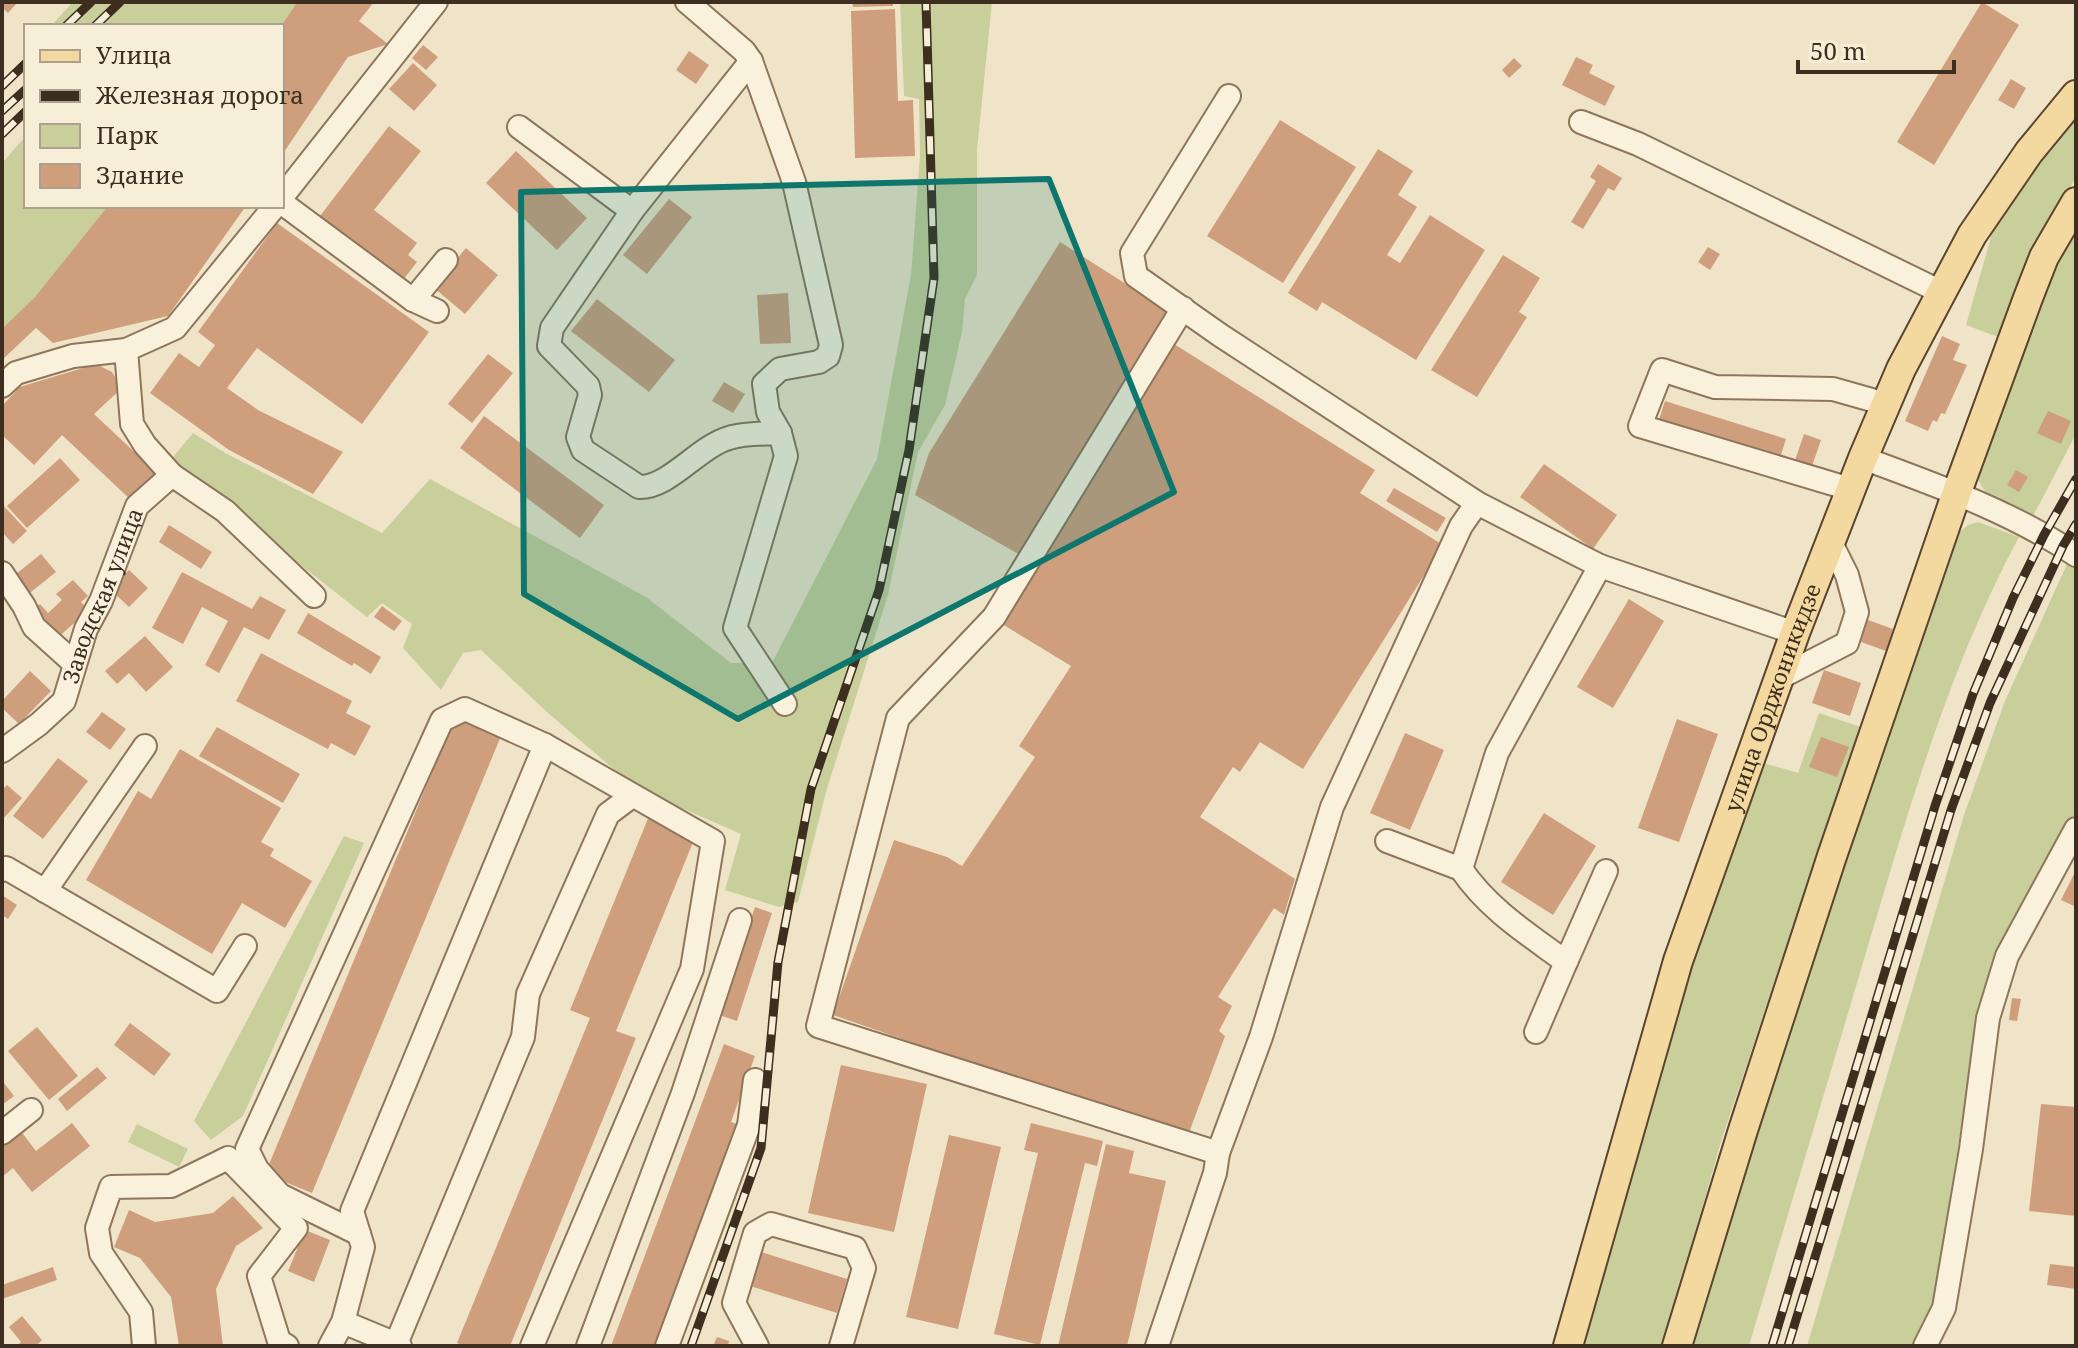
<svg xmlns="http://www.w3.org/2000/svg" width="2078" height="1348" font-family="'Noto Serif',serif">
<rect width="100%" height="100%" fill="#f0e4c8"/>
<path fill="#c9cf9b" d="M73,2H297L282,26H51Z
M900,2H992L977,150V275L965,299L962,332L945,405L918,452L888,595L826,792L798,902L779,907L725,890L741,834L636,788L548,713L481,650L463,653L441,690L403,648L412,624L382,603L367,617L169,462L193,433L227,454L382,533L430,479L646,597L731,663H772L877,459L911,275L920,155L919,99L904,96Z
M2076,115V177L2044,231L1998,337L1966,325L1995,223L2056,137Z
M26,136V206H108L36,297L2,329V163Z
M2076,227V434L2032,518C2011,507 1980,499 1977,473L2040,300Z
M1978,522L2019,537C1951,663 1911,802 1870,939C1830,1075 1789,1210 1749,1346H1690L1752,1132L1960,532L1968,525Z
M2067,564L2076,569V811L1999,950L1978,1018L1932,1312L1914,1346H1807L1964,815L2005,701Z
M1819,713L1861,727L1722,1138L1663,1346H1583L1696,954L1764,763L1798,773Z
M344,836L364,843L243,1116L211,1140L194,1121Z
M137,1124L188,1149L179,1167L128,1142Z"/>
<path fill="#cf9f7d" d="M2,2H18L8,13L2,7Z
M297,2H374L359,21L388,44L348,57L282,155V25Z
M852,2H893V6L853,7Z
M1982,2L2019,25L1934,165L1897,142Z
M895,9L898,101L913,100L915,156L855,158L851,11Z
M423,45L438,57L426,70L412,58Z
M689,51L709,65L696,84L676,70Z
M1576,57L1593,65L1589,73L1615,86L1605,106L1562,85Z
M1514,58L1522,66L1509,78L1502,70Z
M413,63L437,85L414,111L389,89Z
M2011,79L2026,88L2014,109L1998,100Z
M1280,120L1356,167L1283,283L1207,236Z
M389,126L421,151L374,210L417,243L408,255L417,262L403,280L320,216Z
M1378,149L1413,171L1398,195L1417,207L1387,255L1400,263L1430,215L1485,250L1416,360L1322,302L1317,311L1288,293Z
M516,151L587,218L557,250L486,183Z
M1598,164L1622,178L1614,191L1608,188L1583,229L1571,222L1596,181L1590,177Z
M669,199L692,217L647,274L623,255Z
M108,206H246L168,316L53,343L36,328L2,360V329L35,297Z
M277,223L429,332L362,424L257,348L227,388L258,410L343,452L313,494L229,450L150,393L179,353L199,367L215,345L198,332Z
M1060,242L1167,310L1020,555L915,495L929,453Z
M1708,247L1720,254L1710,270L1698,262Z
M466,248L498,275L465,314L433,287Z
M1503,255L1540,278L1519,312L1527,317L1477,397L1431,370Z
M788,293L791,343L760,344L757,295Z
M597,299L675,360L649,392L571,331Z
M1942,336L1960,344L1953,360L1967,365L1945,414L1941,413L1937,422L1933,420L1928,431L1905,421Z
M1174,344L1375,470L1360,493L1443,545L1303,769L1260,742L1240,772L1233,767L1200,817L1295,879L1284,915L1274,908L1218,997L1232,1006L1219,1031L1225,1036L1187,1138L833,1015L894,840L947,857L962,866L1035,757L1019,746L1071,666L1002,624Z
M488,354L513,373L472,423L448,404Z
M96,364L112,372L122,388L94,414L159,475L133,502L62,435L34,465L2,435V406L16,391L13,389Z
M724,382L745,394L733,413L712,401Z
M1665,401L1786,439L1779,461L1658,423Z
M2048,411L2071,421L2061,444L2037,433Z
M484,416L604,505L580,538L460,448Z
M1804,434L1821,440L1811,469L1794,463Z
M60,458L80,480L27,528L7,506Z
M1544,464L1617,515L1593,549L1520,497Z
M2016,470L2028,477L2019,492L2007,485Z
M1394,488L1446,518L1437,532L1386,501Z
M2,504L27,531L13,544L2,532Z
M169,525L212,552L201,569L159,542Z
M41,554L56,572L26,596L11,578Z
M129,570L148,588L129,607L110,589Z
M182,572L252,609L260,596L286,610L269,640L244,627L219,673L205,665L228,621L202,607L183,644L152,628Z
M73,580L88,596L81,602L89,610L55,640L30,612L40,604L48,613L62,600L56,594Z
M1629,599L1664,621L1613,708L1577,687Z
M382,606L402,621L394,631L374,617Z
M1846,612L1893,629L1886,651L1839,634Z
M308,613L381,657L371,674L354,663L352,666L297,633Z
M145,636L173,667L146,692L129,673L117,684L105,671Z
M261,653L352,701L346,713L371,726L355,756L331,743L328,749L236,701Z
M1824,670L1861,683L1850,716L1812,703Z
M30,671L51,691L19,724L2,708V701Z
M102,712L126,729L110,750L86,732Z
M455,717L501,736L312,1193L265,1174Z
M1677,719L1718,734L1679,842L1638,828Z
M217,727L300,774L283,803L199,756Z
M1405,733L1444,750L1410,830L1370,813Z
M1821,737L1849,747L1837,777L1809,767Z
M180,749L281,808L261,842L274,849L270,856L312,881L285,928L242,903L212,954L86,880L138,791L151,799Z
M58,758L88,781L43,839L13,816Z
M7,785L22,798L2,820V790Z
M1544,813L1596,846L1553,915L1501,882Z
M649,816L696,835L616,1031L636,1038L510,1346H464L457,1343L590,1018L570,1010Z
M2076,870V907L2061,900Z
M2,895L17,905L8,919L2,915Z
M755,907L772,913L737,1021L719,1015Z
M2012,998L2021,999L2017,1021L2009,1020Z
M130,1023L171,1054L154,1076L114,1045Z
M37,1027L78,1076L49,1100L8,1051Z
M724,1044L755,1056L731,1122L740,1125L657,1346H611Z
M841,1065L927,1084L894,1232L808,1213Z
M97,1067L107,1078L67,1111L58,1099Z
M4,1083L14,1096L2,1105V1085Z
M2041,1104L2076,1107V1216L2029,1211Z
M72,1123L90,1146L32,1192L13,1168L2,1177V1144L20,1130L36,1151Z
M1031,1123L1103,1141L1097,1166L1085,1163L1040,1345L994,1334L1038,1153L1024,1150Z
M949,1135L1001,1147L958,1329L906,1317Z
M1106,1144L1134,1151L1129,1173L1166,1181L1127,1346H1058Z
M233,1196L263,1228L236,1246L216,1289L223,1346H179L171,1297L140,1258L114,1247L129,1210L155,1222L213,1213Z
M305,1230L330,1240L314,1282L288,1271Z
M761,1252L847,1279L837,1313L750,1286Z
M2050,1264L2076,1267V1289L2047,1285Z
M53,1267L57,1280L2,1299V1285Z
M22,1316L42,1340L36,1346H17L21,1342L9,1327Z
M717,1337L729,1341L728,1346H713Z"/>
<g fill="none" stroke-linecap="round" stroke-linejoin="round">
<g stroke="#8d765c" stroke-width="26">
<g id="minor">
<path d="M687,2L744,51L751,61L794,182L831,345L828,356L819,362L780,369L764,384L768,412L780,433L786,456L735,628L785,704"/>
<path d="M1229,96L1132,253L1136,276L1220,335L1477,503L1600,566L1795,633"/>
<path d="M1581,122L1638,144L1941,292"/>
<path d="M519,127L632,211L552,328L549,346L588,386L590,395L578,437L583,450L639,487C669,488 698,447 729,438C744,433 764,434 780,433"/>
<path d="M282,197L436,2"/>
<path d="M282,203L413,300L437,311"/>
<path d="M632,211L751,61"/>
<path d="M413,300L446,260"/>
<path d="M1183,308L994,617L898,718L818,1026L1218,1153"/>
<path d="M126,350L175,328L275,206"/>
<path d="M2,386L16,373L73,356L126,350L132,424L145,445L172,475L225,511L314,596"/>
<path d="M1863,458C1936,485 2010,511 2076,555"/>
<path d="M1850,489L1640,426L1662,370L1715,387L1833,389L1886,404"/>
<path d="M1600,566L1497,753L1461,869C1488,909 1528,934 1566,962L1606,871"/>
<path d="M2,573L24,606L34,627L74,663"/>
<path d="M1779,678L1847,643L1857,612L1847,575L1830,541"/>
<path id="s1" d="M2,751L39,724L64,701L86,629L101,601L137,506L172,475"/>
<path d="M1387,841L1461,869"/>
<path d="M2,870L6,868L217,991L245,946"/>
<path d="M45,891L145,746"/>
<path d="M1536,1032L1566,962"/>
<path d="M2,1133L31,1110"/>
<path d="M359,1234L280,1195L257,1169L247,1149L442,720L465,709L545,745"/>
<path d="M343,1322L396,1344"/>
<path d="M144,1346L141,1312L101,1253L97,1228L111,1187L171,1186L228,1158L296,1228L259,1276L279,1341L287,1346"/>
<path d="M330,1346L343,1322L363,1247L352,1211L545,745L713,841L692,969L532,1346"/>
<path d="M400,1346L396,1344L523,1037L528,994L608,814L632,796"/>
<path d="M588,1346L683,1093L740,920"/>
<path d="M667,1346L749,1125L755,1080"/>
<path d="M757,1346L734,1303L755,1233L771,1224L855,1248L864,1268L841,1346"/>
<path d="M1157,1346L1215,1173L1218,1153L1261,1037L1332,807L1461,526L1477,503"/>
<path d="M1925,1346L1944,1308L1971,1149L1988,1018L2007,956L2076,829"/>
</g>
</g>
<g stroke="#5b4430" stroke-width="32">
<g id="major">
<path id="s2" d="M1568,1346L1678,961L1795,633L1863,458L1901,369L1972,235L2029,152L2076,95"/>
<path d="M1677,1346L1743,1130L1832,856L1957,492L2028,298L2044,257L2076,202"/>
</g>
</g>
<use href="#minor" stroke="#faf1dc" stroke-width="22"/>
<use href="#major" stroke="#f3d9a0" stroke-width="28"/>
<g stroke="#3d2e20" stroke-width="9">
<path id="rail" d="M66,26L91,2
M95,26L120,2
M2,86L26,63
M2,111L26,89
M2,134L26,111
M691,1346L761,1148L778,962L811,789L879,590L909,450L934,278L926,2
M1772,1346L1935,806L1973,694L2013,598L2044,535L2076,479
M1788,1346L1951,810L1990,703L2063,546L2076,524"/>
</g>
<use href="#rail" stroke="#f7eed8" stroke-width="6" stroke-dasharray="18" stroke-linecap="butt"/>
</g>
<path fill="#0f766e" fill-opacity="0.2" stroke="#0f766e" stroke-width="6" stroke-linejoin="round" d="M1049,179L1174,492L738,719L524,594L521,192Z"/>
<g text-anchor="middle" stroke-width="6" stroke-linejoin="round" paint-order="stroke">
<g font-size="22" fill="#3d2e20" stroke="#f7eed8">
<text dy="8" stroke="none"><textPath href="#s1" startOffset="192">Заводская улица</textPath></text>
<text dy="8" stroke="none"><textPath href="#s2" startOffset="680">улица Орджоникидзе</textPath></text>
</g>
</g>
<rect width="2078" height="1348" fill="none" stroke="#3d2e20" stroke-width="8"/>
<rect x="24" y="24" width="260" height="184" fill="#f7eed8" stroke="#ada18e" stroke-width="2"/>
<rect x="40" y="50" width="40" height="12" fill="#f3d9a0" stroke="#ada18e" stroke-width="2"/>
<text x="96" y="64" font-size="24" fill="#3d2e20">Улица</text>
<rect x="40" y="90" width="40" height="12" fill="#3d2e20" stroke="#ada18e" stroke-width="2"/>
<text x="96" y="104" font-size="24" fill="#3d2e20">Железная дорога</text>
<rect x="40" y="124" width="40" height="24" fill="#c9cf9b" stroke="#ada18e" stroke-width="2"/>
<text x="96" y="144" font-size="24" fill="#3d2e20">Парк</text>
<rect x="40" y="164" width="40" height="24" fill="#cf9f7d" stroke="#ada18e" stroke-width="2"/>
<text x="96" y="184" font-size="24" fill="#3d2e20">Здание</text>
<path d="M1798 60v12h156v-12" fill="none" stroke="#3d2e20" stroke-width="4"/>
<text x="1810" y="60" font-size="24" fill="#3d2e20" stroke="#f7eed8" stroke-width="6" paint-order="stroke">50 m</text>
</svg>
